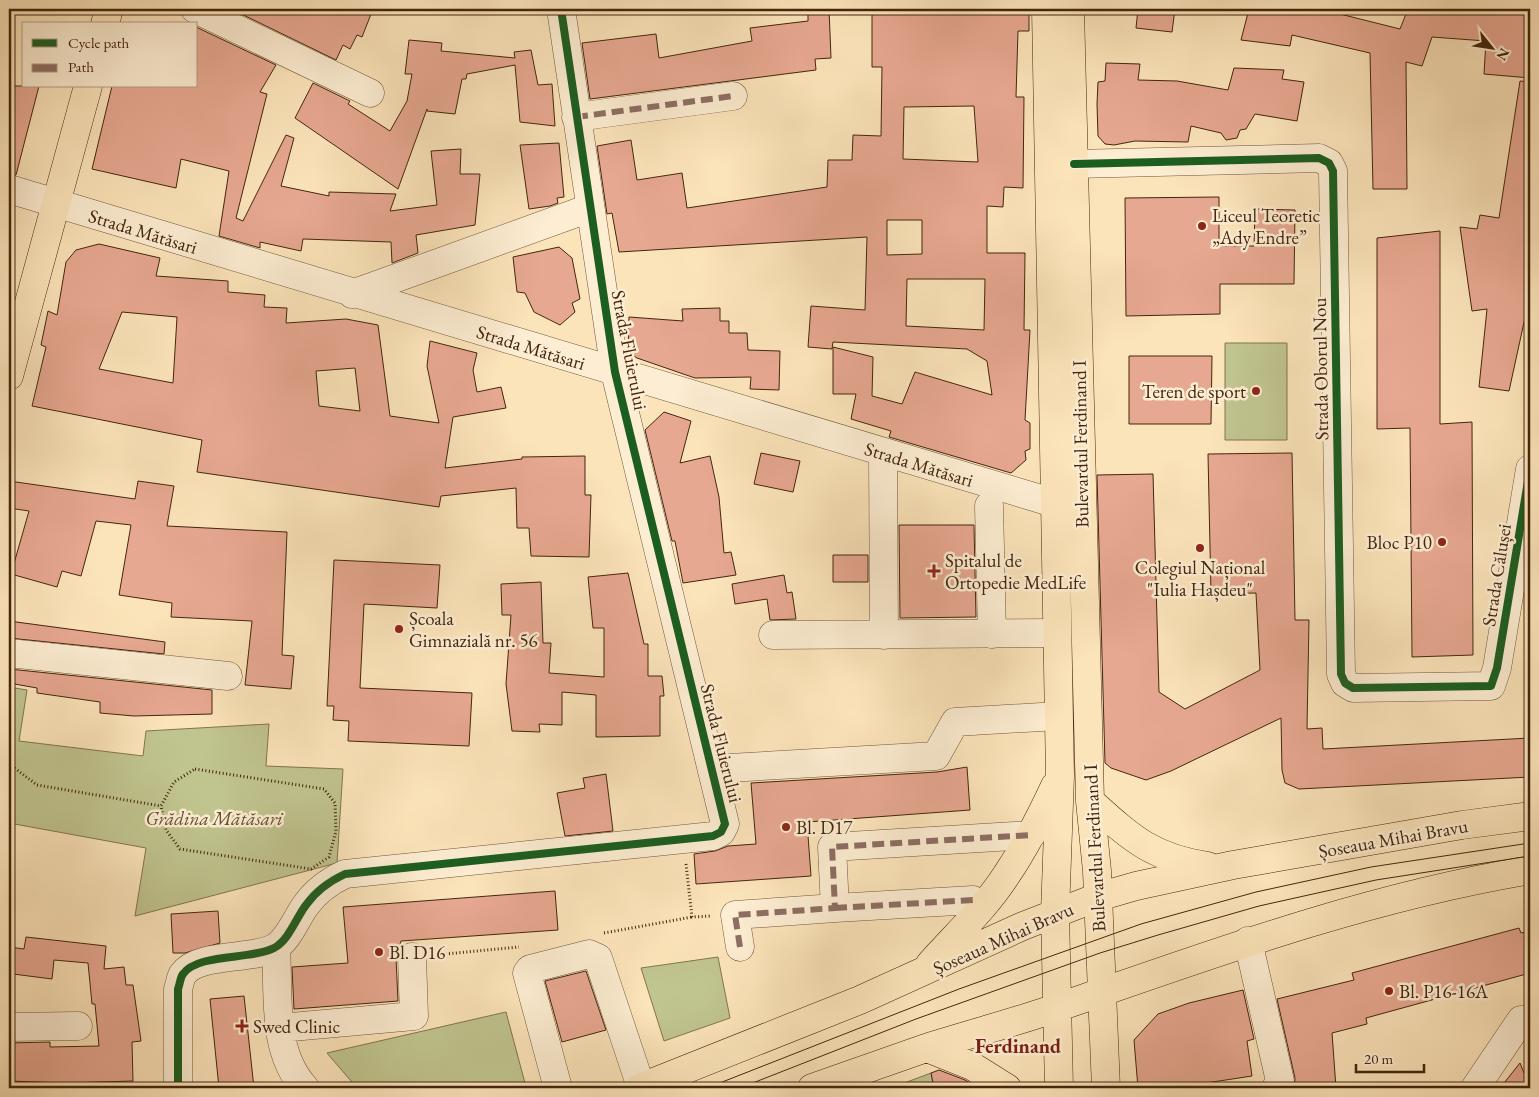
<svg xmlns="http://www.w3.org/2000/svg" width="1539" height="1097" font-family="'EB Garamond',serif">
<rect width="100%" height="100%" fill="#fce4ba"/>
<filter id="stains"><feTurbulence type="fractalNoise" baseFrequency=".004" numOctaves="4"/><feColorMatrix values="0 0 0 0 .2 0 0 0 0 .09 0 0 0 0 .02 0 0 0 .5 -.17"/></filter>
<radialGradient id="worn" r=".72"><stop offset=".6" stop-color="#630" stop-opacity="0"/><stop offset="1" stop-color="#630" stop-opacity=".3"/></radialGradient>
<path fill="#c0c48f" stroke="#82754e" d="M1225,343H1287V440H1225Z
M9,687L27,690L19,741L143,756L146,731L269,724L266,766L343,769L337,863L135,916L146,848L9,823Z
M718,957L730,1018L664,1041L641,968Z
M506,1012L525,1083L508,1088H357L327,1053Z
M931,1073L934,1088H891Z"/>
<path fill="#e7a891" stroke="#43260e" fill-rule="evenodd" d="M231,9H373L362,37L357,35L350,49L343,45L336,60Z
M808,9H829L831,58L815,59L816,70L590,99L582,43L656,34L659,58L752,41L750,28L808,21Z
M872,9H1029V31H1018L1016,97H1024L1023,188L1004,187L1003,207L987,206V253H1025L1024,330H1030L1025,420L1030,423V449L1025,451L1026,460L1011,473L889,437L891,431L851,419L856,394H833V347L873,357L872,396L902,404L915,372L992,395L987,361L967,349L833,342L832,349L808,347L811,306L865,310L867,237L619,252L612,213L607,214L597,146L631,140L637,180L682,173L687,208L827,187L828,160H852L853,135L881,136L882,67H872ZM974,106L978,162L903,159L904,107ZM887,220H922V254L887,255ZM907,279H985L984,330L906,326Z
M1138,9H1175L1172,32L1136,28Z
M1249,9H1320L1400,29L1408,9L1515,14L1517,9H1530V78L1484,74L1486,41L1432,37L1422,66L1406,62L1407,189H1373L1370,53L1292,35L1290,46L1241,40Z
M196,27L276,65L260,92L267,94L236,218L243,221L286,135L294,138L281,186L329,196V192L396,194L390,211L437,205L431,151L461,149L460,174H480L475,225L416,235L418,253L392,263L391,242L303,239L301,251L260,242V248L219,236L229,171L181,159L176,188L92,169L112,86H196Z
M409,40L442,43L441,51L515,58L514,52L531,50L538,85L552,84L555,126L520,122L515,65L467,74L466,79H462L455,114L427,111V109L398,189L295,118L313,83L350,101L348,104L390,131L407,101L412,74H405Z
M1106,63L1140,64L1138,80L1177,81L1228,90L1234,68L1284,70L1282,79L1304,82L1297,121L1255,114L1246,129L1240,130L1237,138L1226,140L1221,133L1191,126L1188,142L1135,141L1114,145L1105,144L1098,136L1097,104L1098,82L1105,81Z
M1520,81L1530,82V304H1528L1509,391L1479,387L1487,309L1472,311L1460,227L1477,229L1480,215L1499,218Z
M9,86H39L16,175L9,174Z
M559,143L564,197L557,198L558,203L550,206L529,209L520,145Z
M1219,197V246H1254L1255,209L1295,210L1294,284H1220V314L1126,316L1125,198Z
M1440,231V424L1472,422L1473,655L1412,657L1410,428L1377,429V238Z
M99,244L160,258L156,276L228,281V292L265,295L264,307L287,308L286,323L346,319L378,325L390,416L439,423L427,366L430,341L477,353L473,370L477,392L501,387L506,408L453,417L445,468L522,459V457L585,456V495H591L589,557L531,556L529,528H517L516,488L441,496L439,507L197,472L202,440L32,406L46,347L41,345L48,311L57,315L66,262L76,250ZM122,312L177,317L173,383L99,369ZM355,368L360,411L319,406L316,371Z
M559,247L572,258L580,299L572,303L575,312L560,325L534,312L525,293L517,292L513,257Z
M720,308V321H729V333H747L748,350L780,351L779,390L750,389L751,377L695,378L637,358L628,352L629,317L683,321L682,309Z
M1129,356H1212L1211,424H1129Z
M664,412L691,421L680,463L710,456L719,497L724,553L731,552L736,575L683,583L675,541H672L645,430Z
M761,453L800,461L793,492L754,484Z
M1292,453L1295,620H1309L1307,729L1322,728L1323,749L1530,738V777L1299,789L1285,783L1282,770L1281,718L1171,771L1146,780L1111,768L1105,763L1097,475L1153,474L1159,692L1185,709L1260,670L1256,593L1211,594L1208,454Z
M9,481L135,499L138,481L174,486L167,526L287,532L282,655L294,656L291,689L245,685L252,621L171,617L172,603L119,595L131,525L96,521L81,576L62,571L57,587L11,574L29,511L9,508Z
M899,525H974L976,617L900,618Z
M833,555H868V582H833Z
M334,560L440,565L437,608L364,604L360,688L472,693L469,746L348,741L349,721L333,720L334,706H327Z
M628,573L644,644H648V676H662L664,696H660V736L596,737V695L562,692V725L539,724L540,732L512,731L506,684L511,615H502L501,584L541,582L543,643H551L549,673L604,677V628H593L588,577Z
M784,575L787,593L792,592L796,619L770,620L767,599L735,604L732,584Z
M9,621L165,642L164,654L9,638Z
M9,669L212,690V714L134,716L100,713V702L37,693V688L9,683Z
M967,767L970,810L807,822L811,876L696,884L694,854L715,851L728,846L756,844L751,783L937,772Z
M606,774L613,831L565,836L557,793L585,788L583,778Z
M555,891L558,930L401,941L396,958L398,1001L294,1009L292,967L348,963L343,907Z
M218,911L220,943L185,953H173L171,914Z
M1519,928L1521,933L1530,931V973L1366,1018L1367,1024L1332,1033L1336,1088H1294L1295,1078L1277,999L1354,980L1352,973Z
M26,937L106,946L104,969L124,967L126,985H133L141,1041L132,1042L133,1081L66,1083L9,1081V1043L50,1042V1047L99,1046L95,1004H92L88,963L54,960L52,979L13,974L14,967L9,966V947L24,949Z
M586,971L606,1030L562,1042L545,981Z
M1243,990L1254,1039L1247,1041L1252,1076L1173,1088H1138L1134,1040L1158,1014L1189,1003Z
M244,996L254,1088H219L210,999Z
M1520,1063L1530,1088H1500Z
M939,1070L965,1080L978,1088H934L931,1073Z"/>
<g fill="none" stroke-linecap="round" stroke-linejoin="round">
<g stroke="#715639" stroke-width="29">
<path id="minor" d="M195,9L370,93
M576,117L733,96
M1074,164L1319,158L1329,163L1333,171L1341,674L1345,683L1353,688L1491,686L1497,668L1530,469
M9,189L1054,503
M352,294L590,208
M883,453L884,635
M989,506L992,634
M773,635L1055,633
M9,653L228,676
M712,769L936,756L955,722L1058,716
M835,908L973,900
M1248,941L1280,1081L1276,1088
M276,947C279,994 271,1051 305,1088
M740,947L735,915L835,908L832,847L1031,835
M9,1027L78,1026
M280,1028L414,1016L412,957
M178,1088V989C180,984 180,978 183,974C198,953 251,960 274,948C289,940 296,918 306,905C316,891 330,881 345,874L713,836L721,832L725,824L615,372L561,9
M558,1088L527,973L530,969L589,954L598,958L641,1087
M1475,1088L1521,1020H1530"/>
</g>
<g stroke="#43260e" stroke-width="29">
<path id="major" d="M1046,9L1060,776L1055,913L1059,1088
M1070,9L1090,801L1097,871L1106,1088
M105,24L109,9
M9,376L88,86
M1090,801C1131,838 1152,858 1208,866
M930,964C956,935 986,907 1007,874C1026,846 1041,816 1055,786
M927,1048L972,1066L1007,1088
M639,1088L860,1000L1023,926L1098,897L1136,886L1233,865L1462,825L1530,816
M812,1088C850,1075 888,1061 926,1048C969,1034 1013,1023 1056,1008C1215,953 1364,898 1530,870"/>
</g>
<path stroke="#43260e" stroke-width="3" stroke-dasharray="1 2.5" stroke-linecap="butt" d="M9,735L15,734
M9,764L37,785L161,806
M195,769L324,789L335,803L336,831L329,857L311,869L180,849L166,830L161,806L174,782Z
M686,864L692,917L712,916
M604,933L692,917
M435,955L519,947"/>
<use href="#minor" stroke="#fdedd2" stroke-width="28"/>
<use href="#major" stroke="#fce4ba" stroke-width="28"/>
<path stroke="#43260e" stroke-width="1" d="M707,1088L959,989L1141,924L1256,892L1371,867L1530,843
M740,1088L916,1019L1100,953L1158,935L1259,906L1376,880L1530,856"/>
<path stroke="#8d6e63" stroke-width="6" stroke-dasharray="12 6" stroke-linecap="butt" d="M576,117L733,96
M835,908L973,900
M740,947L735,915L835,908L832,847L1031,835"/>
<g stroke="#fdedd2" stroke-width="11">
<path id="cycleway" d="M1074,164L1319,158L1329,163L1333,171L1341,674L1345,683L1353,688L1491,686L1497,668L1530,469
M178,1088V989C180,984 180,978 183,974C198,953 251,960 274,948C289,940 296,918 306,905C316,891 330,881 345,874L713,836L721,832L725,824L615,372L561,9"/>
</g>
<use href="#cycleway" stroke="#1b5e20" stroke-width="8"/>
</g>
<g fill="#8f2418" stroke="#fdedd2" stroke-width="2">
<circle cx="1202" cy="226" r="5"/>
<circle cx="1256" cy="391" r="5"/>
<circle cx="1442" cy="542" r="5"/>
<circle cx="1200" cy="548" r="5"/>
<path d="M931.5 563.5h5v5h5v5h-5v5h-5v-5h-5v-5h5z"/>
<circle cx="399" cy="629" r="5"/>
<circle cx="786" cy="827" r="5"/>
<circle cx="379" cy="952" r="5"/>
<circle cx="1389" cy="991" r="5"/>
<path d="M239.5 1018.5h5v5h5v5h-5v5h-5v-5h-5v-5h5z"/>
</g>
<g text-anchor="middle" stroke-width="5" stroke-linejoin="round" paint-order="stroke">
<g font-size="19" fill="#43260e" stroke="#fdedd2" text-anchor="start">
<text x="1212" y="222">Liceul Teoretic<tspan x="1212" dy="22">„Ady Endre”</tspan></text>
<text x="1246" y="398" text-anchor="end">Teren de sport</text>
<text x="1432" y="549" text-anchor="end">Bloc P10</text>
<text x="945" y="567">Spitalul de<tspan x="945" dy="22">Ortopedie MedLife</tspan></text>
<text x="1200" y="574" text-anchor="middle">Colegiul Național<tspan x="1200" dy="22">"Iulia Hașdeu"</tspan></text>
<text x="409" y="625">Școala<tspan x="409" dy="22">Gimnazială nr. 56</tspan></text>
<text x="796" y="834">Bl. D17</text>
<text x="389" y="959">Bl. D16</text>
<text x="1399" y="998">Bl. P16-16A</text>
<text x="253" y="1033">Swed Clinic</text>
</g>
<g font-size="19" fill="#43260e" stroke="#fdedd2">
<text transform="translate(143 231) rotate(17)" y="7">Strada Mătăsari</text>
<text transform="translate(531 347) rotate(17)" y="7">Strada Mătăsari</text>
<text transform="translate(630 350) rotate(79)" y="7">Strada Fluierului</text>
<text transform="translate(1320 369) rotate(-91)" y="7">Strada Oborul Nou</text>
<text transform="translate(1080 444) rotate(-91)" y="7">Bulevardul Ferdinand I</text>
<text transform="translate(919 464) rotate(17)" y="7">Strada Mătăsari</text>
<text transform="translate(1496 575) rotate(-81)" y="7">Strada Călușei</text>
<text transform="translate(722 743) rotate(76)" y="7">Strada Fluierului</text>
<text transform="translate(1393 838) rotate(-10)" y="7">Șoseaua Mihai Bravu</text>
<text transform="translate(1094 848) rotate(-93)" y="7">Bulevardul Ferdinand I</text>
<text transform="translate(1003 938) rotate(-24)" y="7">Șoseaua Mihai Bravu</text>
</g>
<g font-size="19" font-style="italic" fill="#624e2e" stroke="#fdedd2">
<text x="214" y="825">Grădina Mătăsari</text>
</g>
<g font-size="20" font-weight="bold" fill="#7a1f14" stroke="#fdedd2">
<text x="1018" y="1053">Ferdinand</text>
</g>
</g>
<rect width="1539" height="1097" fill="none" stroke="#fce4ba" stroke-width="30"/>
<rect x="10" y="10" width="1519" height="1077" fill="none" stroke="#43260e" stroke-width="2.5"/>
<rect x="15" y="15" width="1509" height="1067" fill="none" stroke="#43260e"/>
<rect x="22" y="22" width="175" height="65" fill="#fdedd2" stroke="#b39d84"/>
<rect x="32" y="39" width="25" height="8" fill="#1b5e20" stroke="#b39d84"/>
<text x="68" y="48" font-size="15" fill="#43260e">Cycle path</text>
<rect x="32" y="64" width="25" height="8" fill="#8d6e63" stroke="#b39d84"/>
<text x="68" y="72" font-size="15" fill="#43260e">Path</text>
<g transform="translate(1492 48) rotate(120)" stroke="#fdedd2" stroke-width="4" paint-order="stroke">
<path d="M0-4L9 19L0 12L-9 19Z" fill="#43260e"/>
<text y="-8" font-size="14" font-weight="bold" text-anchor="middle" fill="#43260e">N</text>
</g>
<path d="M1356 1064v8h68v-8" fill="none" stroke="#43260e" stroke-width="2.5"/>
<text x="1364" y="1064" font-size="15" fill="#43260e" stroke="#fdedd2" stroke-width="4" paint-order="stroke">20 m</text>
<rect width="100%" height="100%" filter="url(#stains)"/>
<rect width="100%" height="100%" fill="url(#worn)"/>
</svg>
